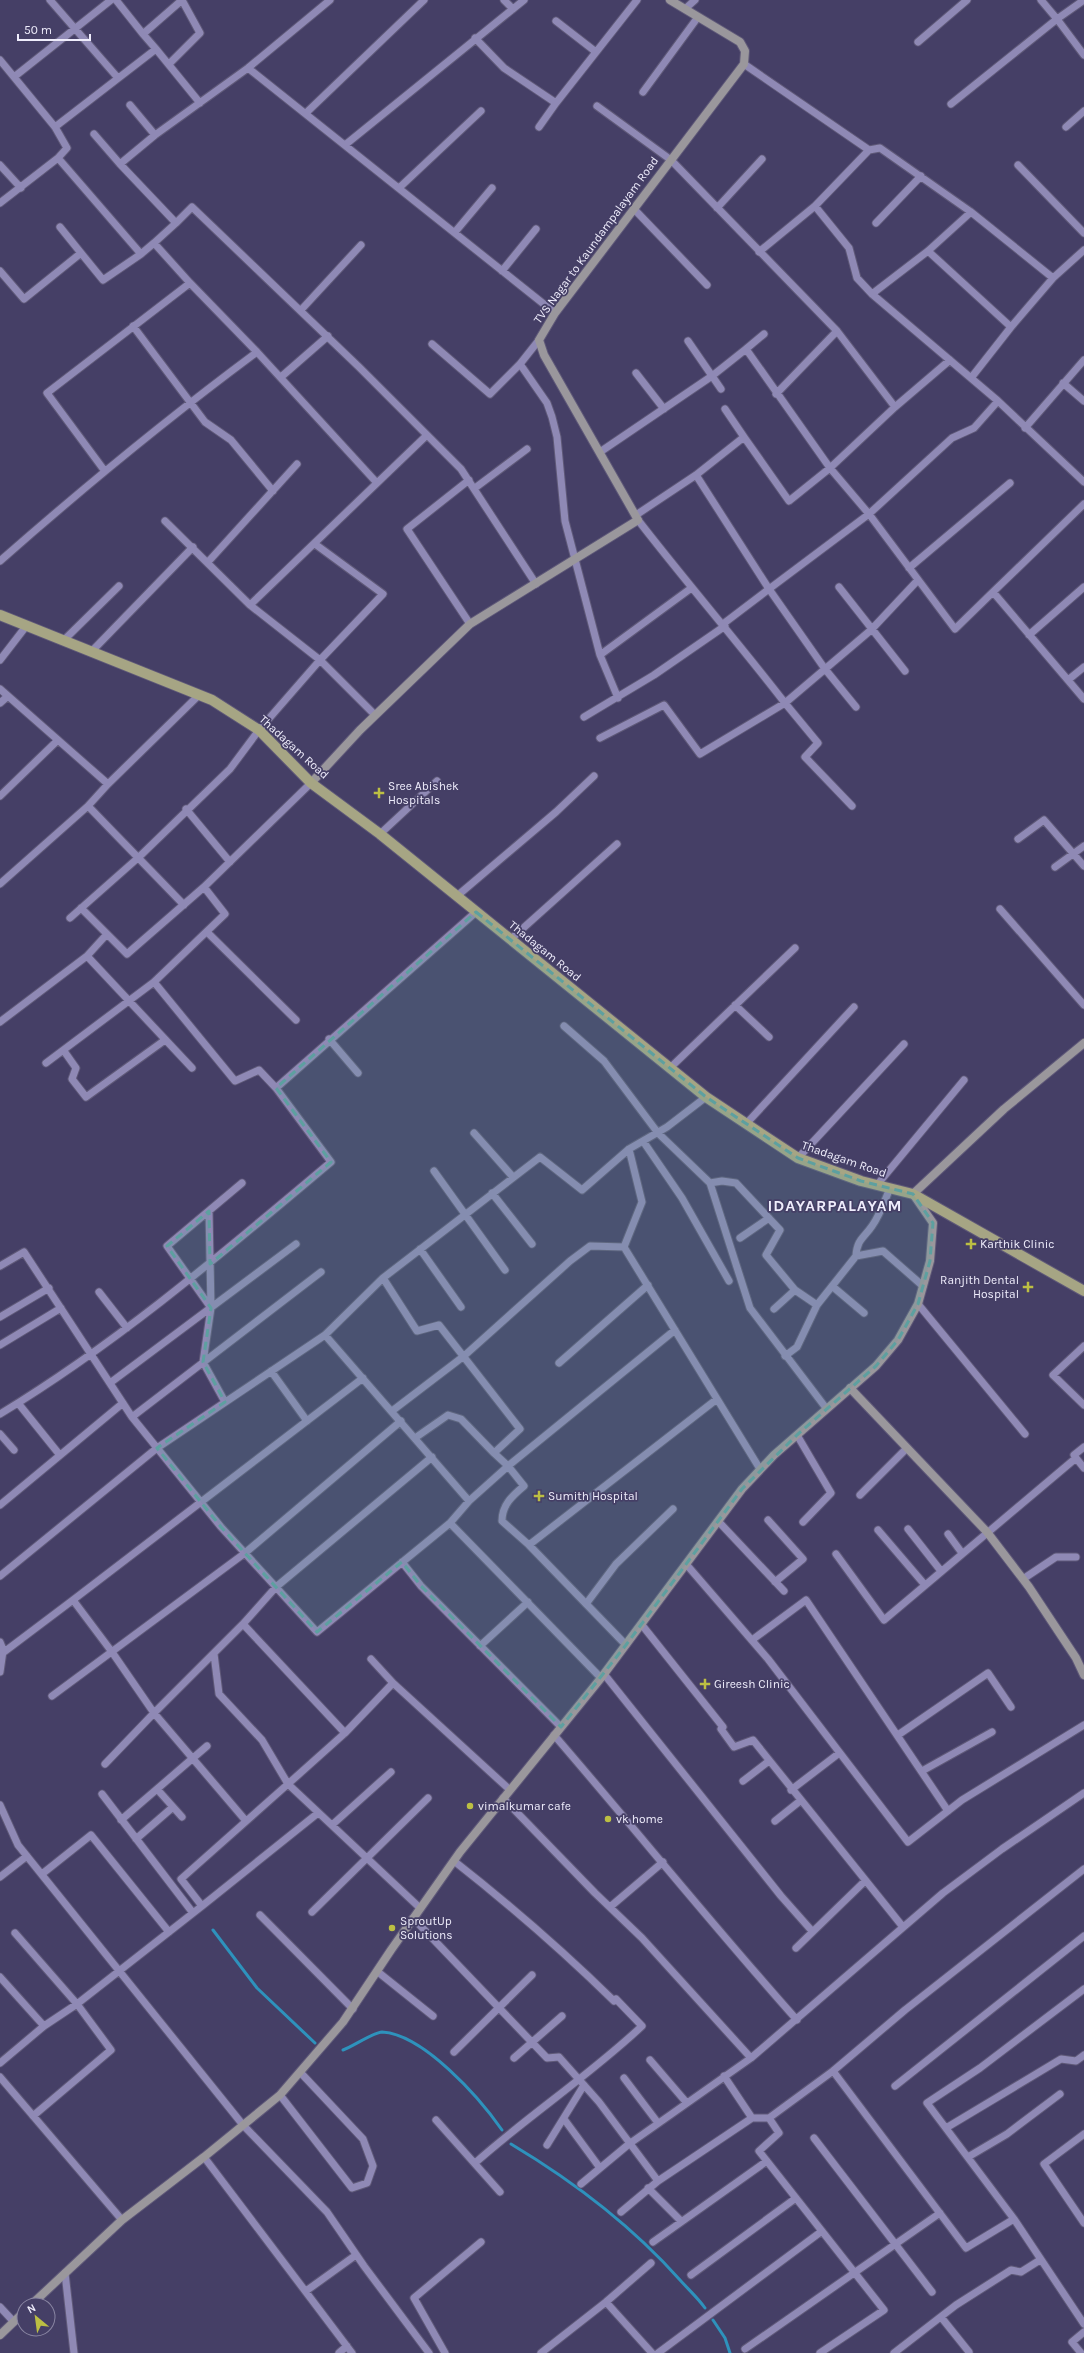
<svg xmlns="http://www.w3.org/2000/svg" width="1084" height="2353" font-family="Karla,sans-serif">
<rect width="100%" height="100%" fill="#453f66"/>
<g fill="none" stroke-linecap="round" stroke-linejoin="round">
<path stroke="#2e92bc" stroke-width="3" d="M213,1930L257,1988L315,2043
M343,2050C352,2047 374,2032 382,2032C423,2034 479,2097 502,2130
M511,2144C573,2181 632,2226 680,2280C688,2289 698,2298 705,2308
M713,2320L725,2338L730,2353"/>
<g stroke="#5f5978" stroke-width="9">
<path id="street" d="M50,0L118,78
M116,0L143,34L182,0
M504,0L513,9
M1084,0L1057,19L1084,55
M685,9L695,0
M556,21L596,52
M143,34L156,49
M475,38L504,68L556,103L637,0
M918,42L967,0
M0,60L55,127L67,148L58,158L141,254L154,243
M169,64L200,33L182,0
M744,64L869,150L880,148L971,212L1053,278L1011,327L971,378
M248,68L555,313
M14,77L111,0
M643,92L698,17
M951,104L1057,19L1041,0
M130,105L155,135
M597,106L671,160L837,331L776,394
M306,113L424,0
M55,127L156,49L200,103
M539,127L556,103
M1066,127L1084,111
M94,134L120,164
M345,145L524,0
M869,150L815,206L849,248L857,278L872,294L998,401L1084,482
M0,165L21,188
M1018,165L1084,233
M399,188L481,111
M0,203L58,158
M717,208L762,159
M634,209L707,285
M176,223L192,207L359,367L461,469L536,584
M876,223L921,176
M60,227L81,253
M455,232L492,188
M928,251L1011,327
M759,252L815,206
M0,271L24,299L81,253L103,280L141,254
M502,271L536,229
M1053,278L1084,250
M872,294L928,251L971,212
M301,310L361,245
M133,326L205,422L231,440L273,491
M688,341L721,389
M432,344L490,394L520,364L539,340
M746,349L764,334
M257,352L377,483
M520,364L547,403L552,417L557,437L565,521L600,655L618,698
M636,373L664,409
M281,377L328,336
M1063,383L1084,401
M895,407L950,360
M725,409L744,437
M1025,428L1084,360
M600,452L712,376L746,349L830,468L869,514L955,629L993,592
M104,470L47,393L190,283
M696,475L769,589L723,624
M469,480L407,529L470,624
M475,488L527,449
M1084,504L993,592L1084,699
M636,515L696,475L744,437L789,501L830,468L895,407L837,331
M638,520C686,582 737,641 785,703L871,630L918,580
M165,521L250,605
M315,544L383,594L320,660L375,715
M0,561C83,488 168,418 257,352L190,283L154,243L176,223L120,164L155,135L248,68L330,0
M208,562L297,464
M909,568L1010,483
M839,587L905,671
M1029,635L1084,587
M64,640L119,586
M92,651L193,547
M600,655L690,589
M0,660L27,625
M1068,680L1084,667
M0,689L108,784L88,806L0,884
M0,703L8,696
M856,707L825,669L769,589L869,514L952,438L974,428L998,401
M584,717L654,675L725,626
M600,738L664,705L700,754L785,703L818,743L805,757L852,806
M108,784L199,695
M0,796L58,740
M88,806L184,905
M186,809L230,862
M380,834L437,781
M1018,839L1044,820L1084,866
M1055,867L1084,846
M457,896L556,812L594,776
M81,908L127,954L204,887
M1000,909L1084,1005
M70,918L139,857L230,769L259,730L320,660L250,605L427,435
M207,932L296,1020
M510,940L617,844
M87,956L192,1068
M735,1005L769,1037
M0,1022L87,956L107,934
M564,1026L604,1061L658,1133L710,1183L722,1181L736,1183L780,1230L766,1255L795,1290L817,1305
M329,1039L358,1073
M64,1051L76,1068L72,1079L86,1097L165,1040
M46,1063L154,982
M670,1068L795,948
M276,1088L476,912
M746,1124L854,1007
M474,1133L513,1177
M643,1141L682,1198L729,1281
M629,1149L642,1202L624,1247L760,1469
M798,1158L904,1044
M434,1171L505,1270
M710,1183L750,1308L826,1408
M877,1185L964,1080
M492,1193L532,1244
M209,1211L211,1308L203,1362L225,1402
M740,1238L769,1218
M420,1249L461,1307
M856,1256C857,1239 864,1238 872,1226C880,1215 885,1200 890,1188
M0,1266L24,1252L132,1417L221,1527L317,1632L450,1523L601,1678
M383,1278L540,1157L582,1190L629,1149L667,1127L706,1097
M832,1286L864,1313
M99,1292L127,1328
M918,1304L1025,1434
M211,1308L167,1246L242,1183
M774,1309L795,1290
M0,1317L49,1288
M325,1335L383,1278L417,1331L439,1325L520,1429L494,1453L508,1466L469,1501
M0,1345L61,1308
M1084,1346L1053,1375L1084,1405
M785,1356L797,1347L817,1305L856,1256L883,1251L923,1286
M559,1363L648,1285
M271,1371L307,1421
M110,1383L296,1244
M18,1403L59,1454
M392,1411L464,1356L570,1261L590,1246L624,1247
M0,1414C119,1342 225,1251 331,1162L276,1088L259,1070L235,1081L154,982L225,914L204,887L311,783
M132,1417L321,1272
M0,1434L14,1450
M797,1435L831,1493L803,1522
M415,1438L448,1415L461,1419L494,1453
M1076,1458L1074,1455L1084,1447
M860,1495L906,1449
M0,1505L123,1403
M768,1520L803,1559L775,1582
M718,1521L784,1591
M908,1529L941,1571
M878,1530L925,1585
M948,1534L962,1553
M529,1545L502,1521C502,1505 512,1496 524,1486L508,1466L675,1330
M836,1554L884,1620L1076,1458L1084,1468
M402,1562L421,1586L561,1727
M686,1564L768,1659L908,1842L962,1800L1084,1725
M0,1576L157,1448L325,1335L469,1501L450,1523
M1023,1579L1056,1557H1076
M586,1604L616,1564L673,1509
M243,1624L154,1713L246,1821
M642,1625L723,1727L721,1729L734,1747L753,1740L903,1927
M752,1640L806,1600L948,1811
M0,1642L4,1652L73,1600
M626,1645L529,1545L717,1399
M480,1646L528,1602
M371,1659L393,1683L510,1790
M0,1672L3,1651
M604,1674L781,1896L812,1931
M52,1696L245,1553L401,1421
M345,1733L393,1683
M554,1735C636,1830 714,1927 797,2020
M898,1735L988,1673L1011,1707
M105,1764L154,1713L112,1652L73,1600L363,1378
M922,1771L992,1732
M743,1781L769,1761
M157,1789L182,1817
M791,1790L838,1754
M102,1794L193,1913
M503,1798L595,1893L642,1938L751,2058
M0,1805L18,1845L243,2125L327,2212L364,2266L429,2353
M121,1820L207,1746
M775,1821L800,1801
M332,1825L391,1772
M136,1839L173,1807
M454,1861C510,1905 563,1951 614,2001L616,1999L642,2026C590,2075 529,2115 475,2163
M42,1874L91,1835L169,1932
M0,1877L27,1856
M202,1906L318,1813
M610,1907L663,1862
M420,1908L288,1784L345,1733L243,1624L276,1587L432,1457
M312,1912L428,1798
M260,1915L353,2009
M413,1918L547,2058L559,2057L599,2102L658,2181
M15,1933L77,2004L111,2050L33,2116
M796,1948L865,1881
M378,1972L433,2016
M0,1977L44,2026L0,2063
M1084,1989L980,2068L927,2103L1014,2219L1084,2324
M44,2026L77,2004L202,1906L181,1879L288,1784L262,1740L219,1694L214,1654
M454,2052L532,1975
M514,2058L562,2016
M650,2060L686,2102
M833,2071L966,2248L1014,2219
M724,2076L752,2118
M0,2077L122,2220
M624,2078L658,2123
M895,2086L1084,1936
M280,2095L352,2188L367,2183L373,2166L363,2139L300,2072
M769,2118L779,2133L759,2151L884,2310L820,2353
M564,2119L600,2168
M436,2120L500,2192
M946,2128L1061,2059L1076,2061L1084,2055
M1084,2134L1044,2164L1084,2223
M814,2138L932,2292
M547,2145L584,2085
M204,2157L352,2353
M968,2157L1007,2134L1060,2094
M581,2184L629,2144L751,2058L943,1893L1002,1849L1084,1793
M648,2188L681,2221
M621,2212L658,2181L752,2118H769L833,2071L905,2010L1084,1869
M653,2242L767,2161
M65,2273L74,2353
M691,2275L796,2198
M306,2291L356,2255
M606,2302L652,2353
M0,2307L14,2322
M941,2317L969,2352
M745,2349L940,2213
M339,2353L347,2346
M445,2353L414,2298L481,2242
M541,2353L606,2302L651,2263
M658,2353L822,2231
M894,2353L956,2305L1011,2270L1021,2272L1040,2260
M1081,2353L1072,2342L1084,2332"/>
</g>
<g stroke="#5f5978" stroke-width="10">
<path id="secondary" d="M311,783L360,730L470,624L638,520L544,355L539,340L555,313L744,64L745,51L740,42L670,0
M850,1388L987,1532L1029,1587L1076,1658L1084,1675
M31,2305L122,2220L204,2157L280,2095L343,2022L391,1950L460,1852L601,1678L742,1489L774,1455L876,1366L898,1340L918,1304L930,1261L933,1223L913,1194L1004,1109L1084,1043
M0,2335L24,2312"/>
</g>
<g stroke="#5f5978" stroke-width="12">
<path id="primary" d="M0,615L212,700L259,730L311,783L380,834L706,1097L798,1158L861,1181L913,1194L1084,1291"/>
</g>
<use href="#street" stroke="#8f89b5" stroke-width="7"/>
<use href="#secondary" stroke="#9a979c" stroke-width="8"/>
<use href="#primary" stroke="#a6a584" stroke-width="10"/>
</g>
<path fill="#5da0a0" fill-opacity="0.2" stroke="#5da0a0" stroke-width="3" stroke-dasharray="8 5" stroke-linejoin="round" d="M476,912L706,1097L798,1158L861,1181L913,1194L933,1223L930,1261L918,1304L898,1340L876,1366L797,1435L742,1489L626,1645L561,1727L421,1586L402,1562L317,1632L221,1527L157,1448L225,1402L203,1362L211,1308L167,1246L209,1211L210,1264L331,1162L276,1088Z"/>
<g fill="#bcbf43" stroke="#453f66" stroke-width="1.5">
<path d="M377 787h4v4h4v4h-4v4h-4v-4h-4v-4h4z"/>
<path d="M969 1238h4v4h4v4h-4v4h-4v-4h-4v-4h4z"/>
<path d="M1026 1281h4v4h4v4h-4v4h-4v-4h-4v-4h4z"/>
<path d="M537 1490h4v4h4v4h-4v4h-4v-4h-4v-4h4z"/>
<path d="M703 1678h4v4h4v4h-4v4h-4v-4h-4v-4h4z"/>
<circle cx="470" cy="1806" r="4"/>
<circle cx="608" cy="1819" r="4"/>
<circle cx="392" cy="1928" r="4"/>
</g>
<g text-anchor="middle" stroke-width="3.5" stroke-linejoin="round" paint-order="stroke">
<g font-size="12" fill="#efedfc" stroke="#453f66">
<text transform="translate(596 240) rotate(-54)" y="4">TVS Nagar to Kaundampalayam Road</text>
<text transform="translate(294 747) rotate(42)" y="4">Thadagam Road</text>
<text transform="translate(545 951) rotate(39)" y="4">Thadagam Road</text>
<text transform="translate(844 1159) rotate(19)" y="4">Thadagam Road</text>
</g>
<g font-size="12" fill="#efedfc" stroke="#453f66" text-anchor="start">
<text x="388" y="790">Sree Abishek<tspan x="388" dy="14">Hospitals</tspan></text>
<text x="980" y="1248">Karthik Clinic</text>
<text x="1019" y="1284" text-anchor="end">Ranjith Dental<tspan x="1019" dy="14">Hospital</tspan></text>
<text x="548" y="1500">Sumith Hospital</text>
<text x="714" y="1688">Gireesh Clinic</text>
<text x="478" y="1810">vimalkumar cafe</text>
<text x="616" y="1823">vk home</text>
<text x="400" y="1925">SproutUp<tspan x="400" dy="14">Solutions</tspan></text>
</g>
<g font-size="16" font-weight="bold" letter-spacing="1" fill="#efedfc" stroke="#453f66">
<text x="835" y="1211">IDAYARPALAYAM</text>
</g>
</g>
<g transform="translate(36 2317) rotate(331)"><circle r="19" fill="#453f66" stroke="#8985a2"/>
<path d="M0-3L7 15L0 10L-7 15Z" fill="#bcbf43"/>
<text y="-6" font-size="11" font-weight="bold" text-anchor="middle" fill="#efedfc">N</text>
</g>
<path d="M18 34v6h72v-6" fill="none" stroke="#efedfc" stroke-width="2"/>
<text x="24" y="34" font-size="12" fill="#efedfc" stroke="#453f66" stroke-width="3" paint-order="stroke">50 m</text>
</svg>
